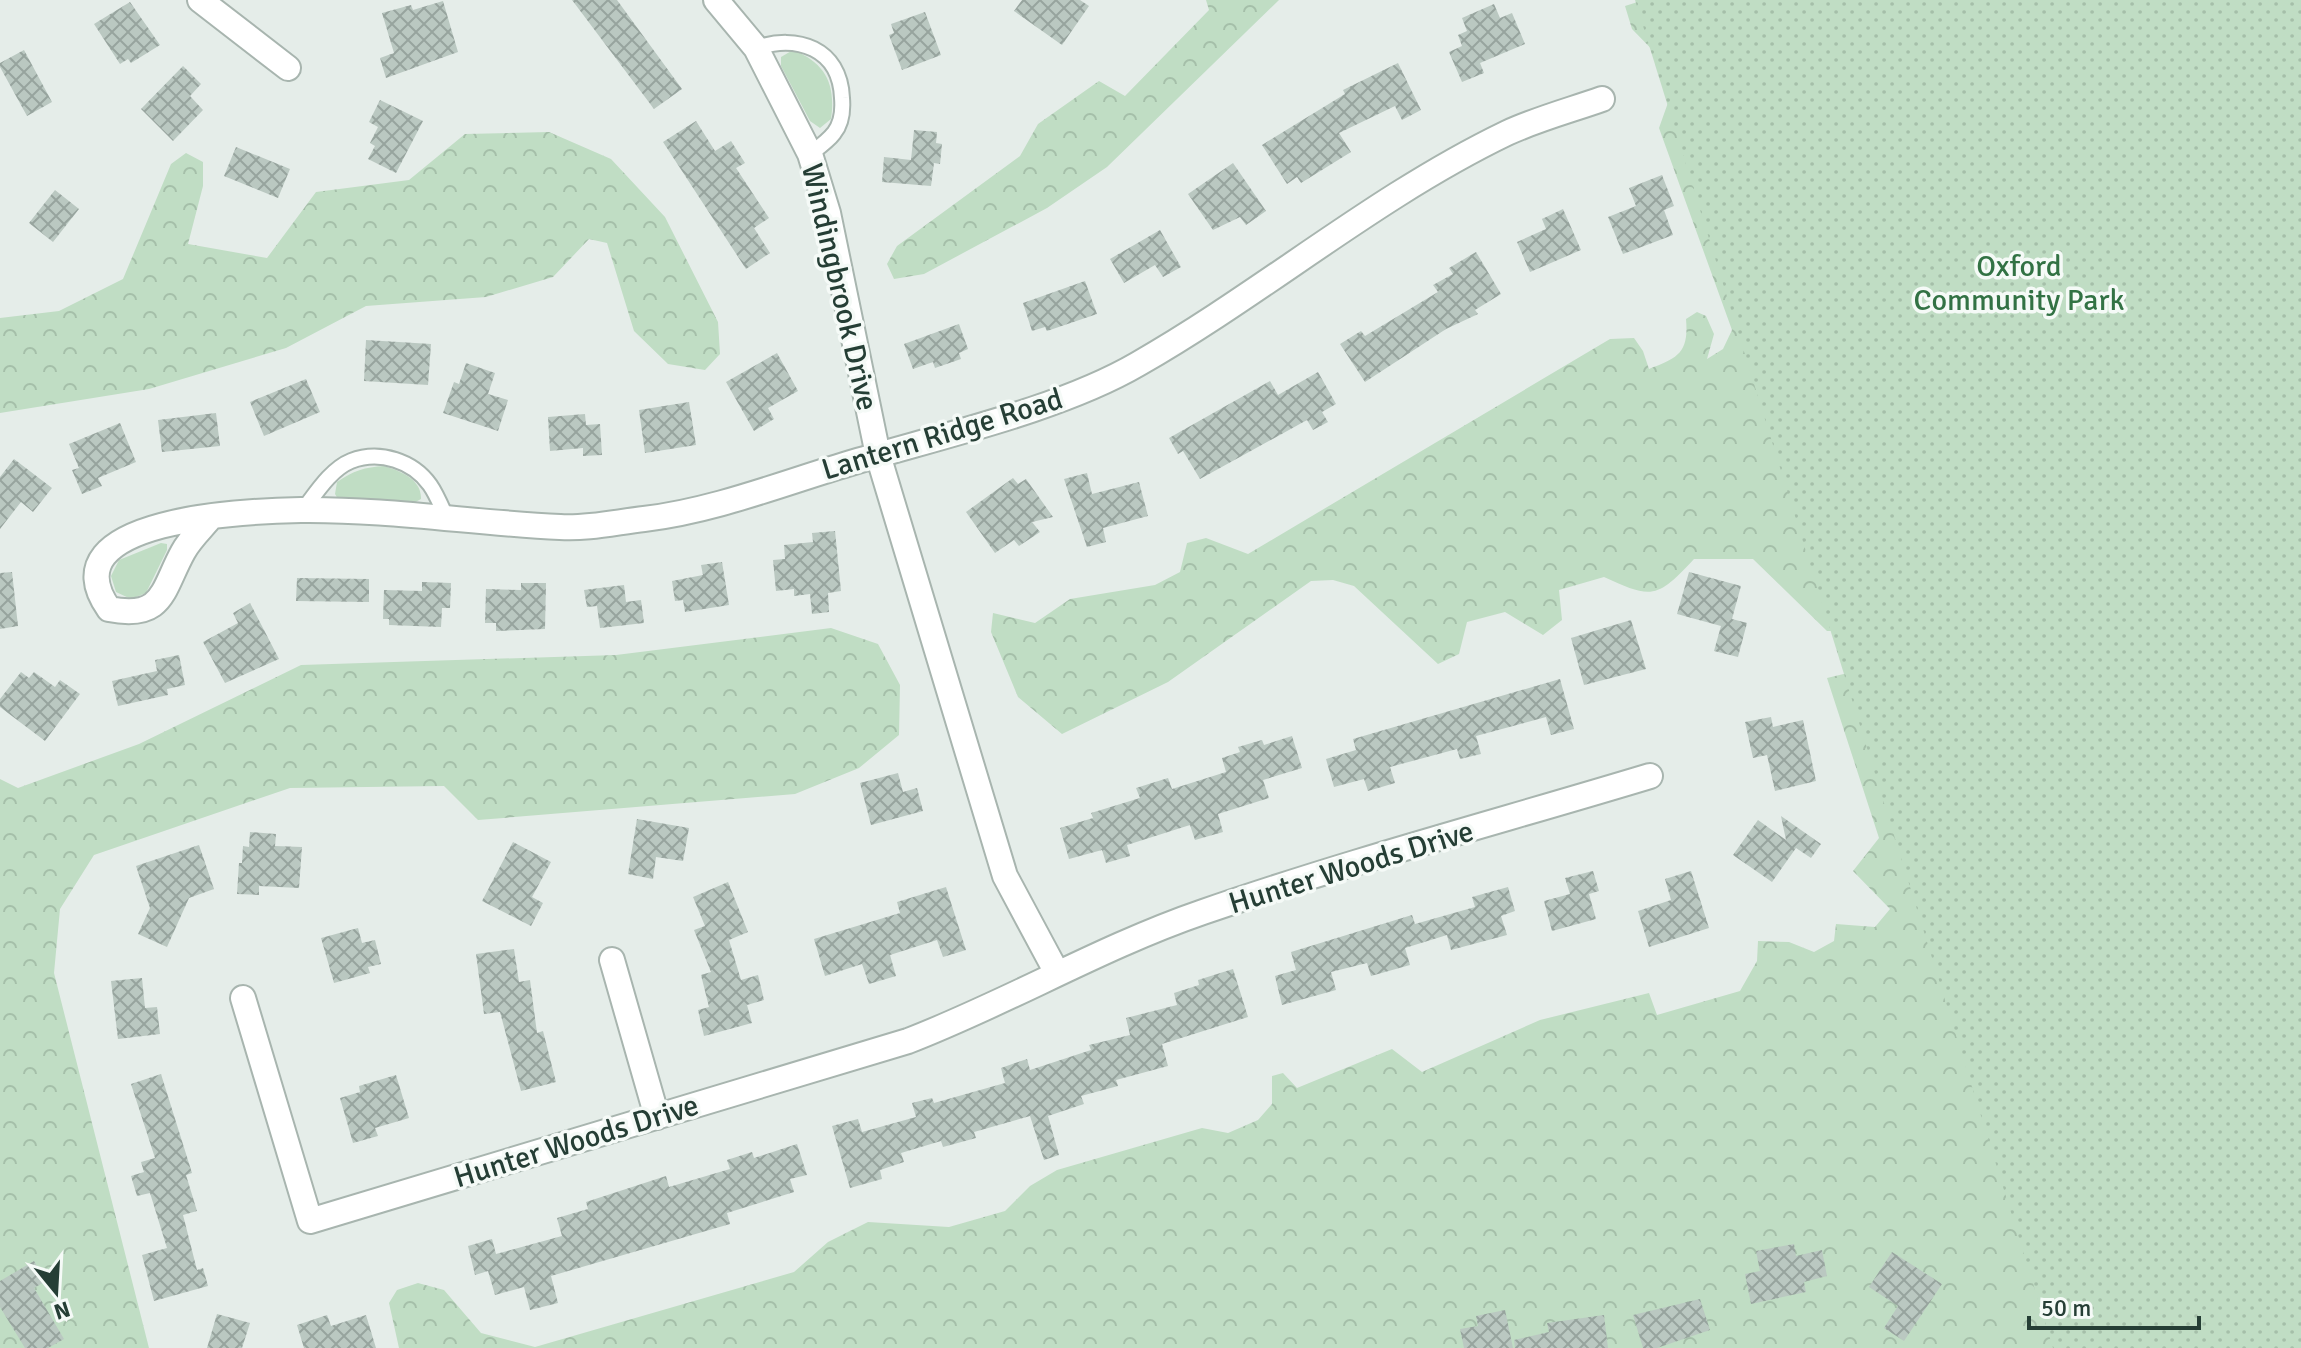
<svg xmlns="http://www.w3.org/2000/svg" width="2301" height="1348" font-family="Signika,sans-serif">
<defs>
<pattern id="forest-crowns" width="20" height="18" patternUnits="userSpaceOnUse" patternTransform="scale(2)"><rect width="20" height="18" fill="#c0ddc4"/><path d="M2 6a3 3 0 1 1 6 0M12 15a3 3 0 1 1 6 0" fill="none" stroke="#a5bfa9"/></pattern>
<pattern id="park-dots" width="8" height="8" patternUnits="userSpaceOnUse" patternTransform="scale(2)"><rect width="8" height="8" fill="#c0ddc4"/><path d="M2 2h.1M6 6h.1" fill="none" stroke="#a5bfa9" stroke-width="1.8" stroke-linecap="round"/></pattern>
<pattern id="building-cross-hatch" width="8" height="8" patternUnits="userSpaceOnUse" patternTransform="scale(2)"><rect width="8" height="8" fill="#bac8c1"/><path d="M0 0l8 8M0 8l8-8" fill="none" stroke="#97a49e"/></pattern>
</defs>
<rect width="100%" height="100%" fill="#e5ede9"/>
<path fill="#c0ddc4" d="M793,50C826,63 836,85 831,119L820,128L810,121L781,66V57Z
M384,466C400,471 422,479 421,499L410,505L338,499L335,494L337,482C353,471 365,467 384,466Z
M161,543L167,544V550L146,593L131,599L116,592L111,576L119,560Z"/>
<path fill="url(#forest-crowns)" d="M1206,0H1279L1107,167L1047,208L924,274L894,279L887,264L897,246L1020,156L1038,124L1099,81L1125,96L1209,10Z
M1644,0H2301L1852,631H1827L1753,559H1694C1657,599 1652,599 1604,577L1559,590L1562,620L1543,635L1505,612L1467,622L1459,654L1438,664L1354,586L1333,580L1311,581L1168,682L1062,734L1018,697L991,632L993,613L1035,623L1070,599L1155,585L1180,572L1187,543L1206,538L1248,554L1610,339L1634,338L1643,351L1649,369C1678,358 1689,353 1686,319L1697,312L1706,316L1714,334L1707,359L1723,349L1732,330L1659,128L1675,83L1670,68L1632,29L1625,6Z
M549,132L611,159L665,217L718,322L720,354L705,370L668,364L634,331L607,243L589,239L553,277L486,297L366,306L286,348L149,389L0,413V318L59,311L123,279L171,164L186,153L203,162V186L188,244L267,258L316,192L409,180L465,134Z
M831,628L878,644L900,685L899,735L859,768L795,794L478,820L444,786L290,788L94,855L60,909L54,973L149,1348H0V779L18,788L139,744L301,665L616,655Z
M1860,670L2301,1348H399L389,1303L397,1290L418,1283L444,1290L481,1333L535,1347L794,1272L828,1242L868,1222L949,1227L1005,1211L1030,1186L1057,1170L1202,1128L1228,1133L1258,1120L1272,1104V1076L1283,1073L1297,1088L1392,1049L1422,1072L1540,1020L1649,993L1657,1015L1740,991L1757,961L1758,941L1789,942L1814,952L1834,941L1836,924L1875,927L1890,909L1853,871L1879,838L1827,678Z"/>
<path fill="url(#park-dots)" d="M1635,0H2301V1348H2053Z"/>
<path fill="url(#building-cross-hatch)" d="M572,0H617L682,89L654,109Z
M1022,0H1080L1089,6L1062,45L1014,11Z
M443,1L458,52L386,78L380,58L394,53L382,13L411,5L413,10Z
M130,2L160,45L131,63L128,59L120,64L94,24Z
M1494,4L1500,18L1512,13L1525,44L1480,63L1484,73L1462,82L1449,52L1462,46L1458,35L1467,31L1462,18Z
M925,12L941,55L902,70L889,35L894,33L891,24Z
M24,50L52,102L27,116L0,67V63Z
M1398,63L1421,110L1402,120L1395,106L1339,133L1351,152L1301,183L1297,177L1287,184L1262,145L1345,94L1343,90Z
M183,66L201,84L190,96L203,110L173,141L141,109Z
M380,100L423,121L396,173L368,159L375,146L370,143L378,127L369,122Z
M696,121L715,151L731,141L745,163L736,168L769,218L754,228L770,253L746,269L663,142Z
M914,130L937,132L936,143L942,144L940,164L934,163L931,186L882,182L884,157L911,160Z
M236,147L290,169L278,198L224,176Z
M1233,163L1266,211L1246,225L1240,217L1213,230L1188,194Z
M1662,175L1674,206L1664,210L1673,235L1623,254L1608,217L1636,206L1629,188Z
M55,190L79,209L53,242L29,223Z
M1563,209L1581,250L1530,272L1517,242L1546,229L1542,219Z
M1160,230L1181,267L1163,277L1155,265L1124,283L1110,259Z
M1476,252L1501,294L1475,310L1478,314L1446,329L1365,382L1340,344L1361,331L1365,336L1438,292L1433,285L1453,274L1449,268Z
M1085,281L1097,314L1047,331L1045,327L1032,331L1023,303Z
M959,324L968,349L959,353L961,359L935,368L933,362L913,369L904,344Z
M366,340L431,344L428,385L364,381Z
M777,353L798,391L768,408L774,419L754,431L726,382Z
M466,363L495,373L488,394L508,400L498,431L443,413L454,382L459,384Z
M1318,372L1336,404L1322,412L1328,422L1313,430L1307,420L1200,479L1183,451L1178,454L1169,438L1270,381L1278,395Z
M306,379L320,412L264,436L250,402Z
M689,402L696,445L645,453L639,410Z
M216,413L220,446L162,452L158,420Z
M585,414L586,425L600,424L602,455L583,456V448L550,451L548,417Z
M120,423L136,462L98,478L102,486L82,494L72,470L79,468L69,444Z
M14,459L52,488L33,512L21,502L0,529V477Z
M1087,473L1092,494L1139,482L1148,516L1103,528L1106,542L1087,547L1064,479Z
M1013,478L1018,484L1026,479L1053,517L1032,522L1040,532L1019,546L1014,540L995,553L966,512Z
M835,531L841,591L828,593L829,612L812,614L810,594L794,596V589L776,591L773,560L785,559L784,545L813,542L812,533Z
M722,562L729,605L685,612L683,600L675,601L672,581L703,575L701,565Z
M12,572L18,626L0,629V573Z
M1689,572L1741,586L1732,619L1747,623L1738,657L1714,651L1721,626L1677,614Z
M297,578L369,579V602L296,601Z
M422,582L451,583L450,608H442L441,627L389,625V619H383L384,590L422,591Z
M521,583H546L545,629L496,631V623H485L486,589L521,590Z
M624,585L626,602L641,600L644,623L600,628L597,606L587,607L584,590Z
M250,603L279,659L225,683L203,642L238,623L233,613Z
M1631,620L1646,669L1584,685L1571,638Z
M179,655L185,685L167,689L168,695L118,706L112,681L157,671L155,660Z
M21,672L29,678L34,672L55,687L60,680L80,694L45,741L0,707V699Z
M1560,679L1574,729L1551,735L1546,717L1476,736L1481,754L1460,759L1457,749L1390,767L1395,783L1368,791L1364,779L1334,787L1326,759L1356,750L1353,739Z
M1771,717L1773,727L1803,720L1816,781L1775,791L1767,755L1753,758L1745,722Z
M1292,736L1302,768L1263,780L1269,798L1218,814L1223,832L1195,840L1190,825L1127,845L1130,856L1106,863L1102,850L1069,859L1060,828L1093,818L1091,813L1140,798L1136,788L1168,778L1172,789L1226,772L1222,758L1240,752L1238,747L1262,740L1264,745Z
M898,773L903,792L917,788L923,811L871,825L860,783Z
M1781,816L1821,844L1811,858L1796,848L1772,882L1733,855L1758,820L1786,840Z
M637,819L689,828L683,861L656,857L653,879L628,874Z
M250,832L276,834L275,846L302,847L299,888L259,886V895L237,894L239,863H242L243,846L249,847Z
M513,842L551,862L532,897L543,903L531,926L482,901Z
M199,845L214,889L189,898L167,947L138,934L150,908L136,866Z
M1593,871L1599,891L1589,894L1596,919L1552,931L1544,901L1570,894L1565,878Z
M1691,871L1709,928L1649,947L1638,911L1671,900L1665,879Z
M728,882L748,932L729,940L741,980L758,975L764,1000L747,1005L752,1023L704,1036L698,1010L709,1007L701,975L711,972L694,930L705,926L693,897Z
M946,887L966,950L943,957L937,940L890,955L896,976L869,984L862,964L825,976L814,939L900,913L897,902Z
M1508,887L1515,911L1501,916L1507,935L1451,950L1447,935L1405,948L1410,965L1371,976L1367,963L1331,972L1336,990L1282,1005L1275,976L1296,970L1291,952L1412,915L1415,924L1475,907L1472,897Z
M358,928L362,943L375,940L381,964L368,967L370,973L334,983L321,938Z
M514,949L519,982L530,980L537,1033L543,1031L556,1082L521,1091L500,1012L484,1014L476,954Z
M1233,969L1248,1017L1162,1044L1168,1066L1116,1080L1118,1086L1081,1096L1084,1104L1048,1116L1059,1155L1044,1160L1030,1116L974,1132L976,1138L943,1147L941,1141L901,1153L904,1162L880,1170L882,1179L850,1188L832,1126L858,1119L862,1132L916,1117L912,1103L932,1098L934,1103L1005,1083L1001,1068L1027,1059L1030,1070L1091,1050L1089,1045L1130,1035L1126,1018L1177,1005L1174,993L1199,985L1198,980Z
M142,978L145,1008L157,1007L160,1034L118,1039L111,981Z
M161,1074L192,1173L186,1175L197,1211L183,1215L197,1270L203,1268L208,1286L154,1301L142,1255L167,1248L150,1193L137,1196L131,1176L144,1172L141,1162L155,1158L131,1084Z
M396,1075L409,1118L375,1128L378,1136L353,1143L340,1098L360,1092L359,1086Z
M797,1144L807,1175L790,1179L794,1192L727,1213L730,1224L551,1276L558,1303L530,1310L524,1287L495,1295L488,1271L475,1275L468,1246L492,1239L496,1254L562,1236L557,1218L588,1209L586,1202L666,1176L669,1187L730,1169L727,1160L752,1152L754,1158Z
M1794,1244L1796,1256L1822,1250L1827,1276L1804,1282L1806,1292L1751,1304L1745,1274L1760,1271L1756,1251Z
M1892,1252L1942,1284L1904,1341L1884,1328L1898,1306L1869,1287Z
M34,1261L46,1281L34,1288L64,1339L48,1348H25L0,1307V1281Z
M1700,1299L1710,1330L1657,1348H1643L1633,1315Z
M1505,1310L1513,1348H1464L1460,1329L1478,1326L1476,1316Z
M217,1314L250,1323L242,1348H207Z
M327,1315L331,1326L366,1315L376,1348H304L297,1325Z
M1604,1315L1608,1348H1515L1514,1340L1549,1332L1547,1323Z"/>
<g fill="none" stroke-linecap="round" stroke-linejoin="round">
<g stroke="#a8b5af" stroke-width="18">
<path id="lane" d="M756,48C797,34 840,48 842,98C843,110 842,123 834,133C828,141 818,148 810,154
M303,510C316,493 331,469 351,461C380,450 413,461 430,485C437,495 442,508 447,519"/>
</g>
<g stroke="#a8b5af" stroke-width="28">
<path id="street" d="M200,0L288,68
M716,0L756,48L810,154L828,213L878,455L1005,876L1057,973
M211,517C202,528 190,539 183,552C162,590 164,620 109,609C44,518 250,511 301,510C387,509 475,523 560,527C587,529 617,522 644,519C714,511 786,482 854,462C941,436 1061,409 1138,364C1264,292 1376,196 1507,133C1537,119 1571,110 1602,99
M612,960L657,1117
M243,998L310,1221L908,1041C1009,1002 1101,947 1203,912C1350,861 1501,821 1650,776"/>
</g>
<use href="#lane" stroke="#fff" stroke-width="14"/>
<use href="#street" stroke="#fff" stroke-width="24"/>
</g>
<g text-anchor="middle" stroke-width="7" stroke-linejoin="round" paint-order="stroke">
<g font-size="30" fill="#327244" stroke="#f5faf7">
<text x="2019" y="276">Oxford<tspan x="2019" dy="34">Community Park</tspan></text>
</g>
<g font-size="30" fill="#253e35" stroke="#f5faf7">
<text transform="translate(840 287) rotate(77)" y="10">Windingbrook Drive</text>
<text transform="translate(942 434) rotate(-17)" y="10">Lantern Ridge Road</text>
<text transform="translate(1351 867) rotate(-17)" y="10">Hunter Woods Drive</text>
<text transform="translate(576 1141) rotate(-17)" y="10">Hunter Woods Drive</text>
</g>
</g>
<g transform="translate(56 1292) rotate(162)" stroke="#f5faf7" stroke-width="6" paint-order="stroke">
<path d="M0-6L14 30L0 20L-14 30Z" fill="#253e35"/>
<text y="-12" font-size="22" font-weight="bold" text-anchor="middle" fill="#253e35">N</text>
</g>
<path d="M2029 1316v12h170v-12" fill="none" stroke="#253e35" stroke-width="4"/>
<text x="2041" y="1316" font-size="24" fill="#253e35" stroke="#f5faf7" stroke-width="6" paint-order="stroke">50 m</text>
</svg>
